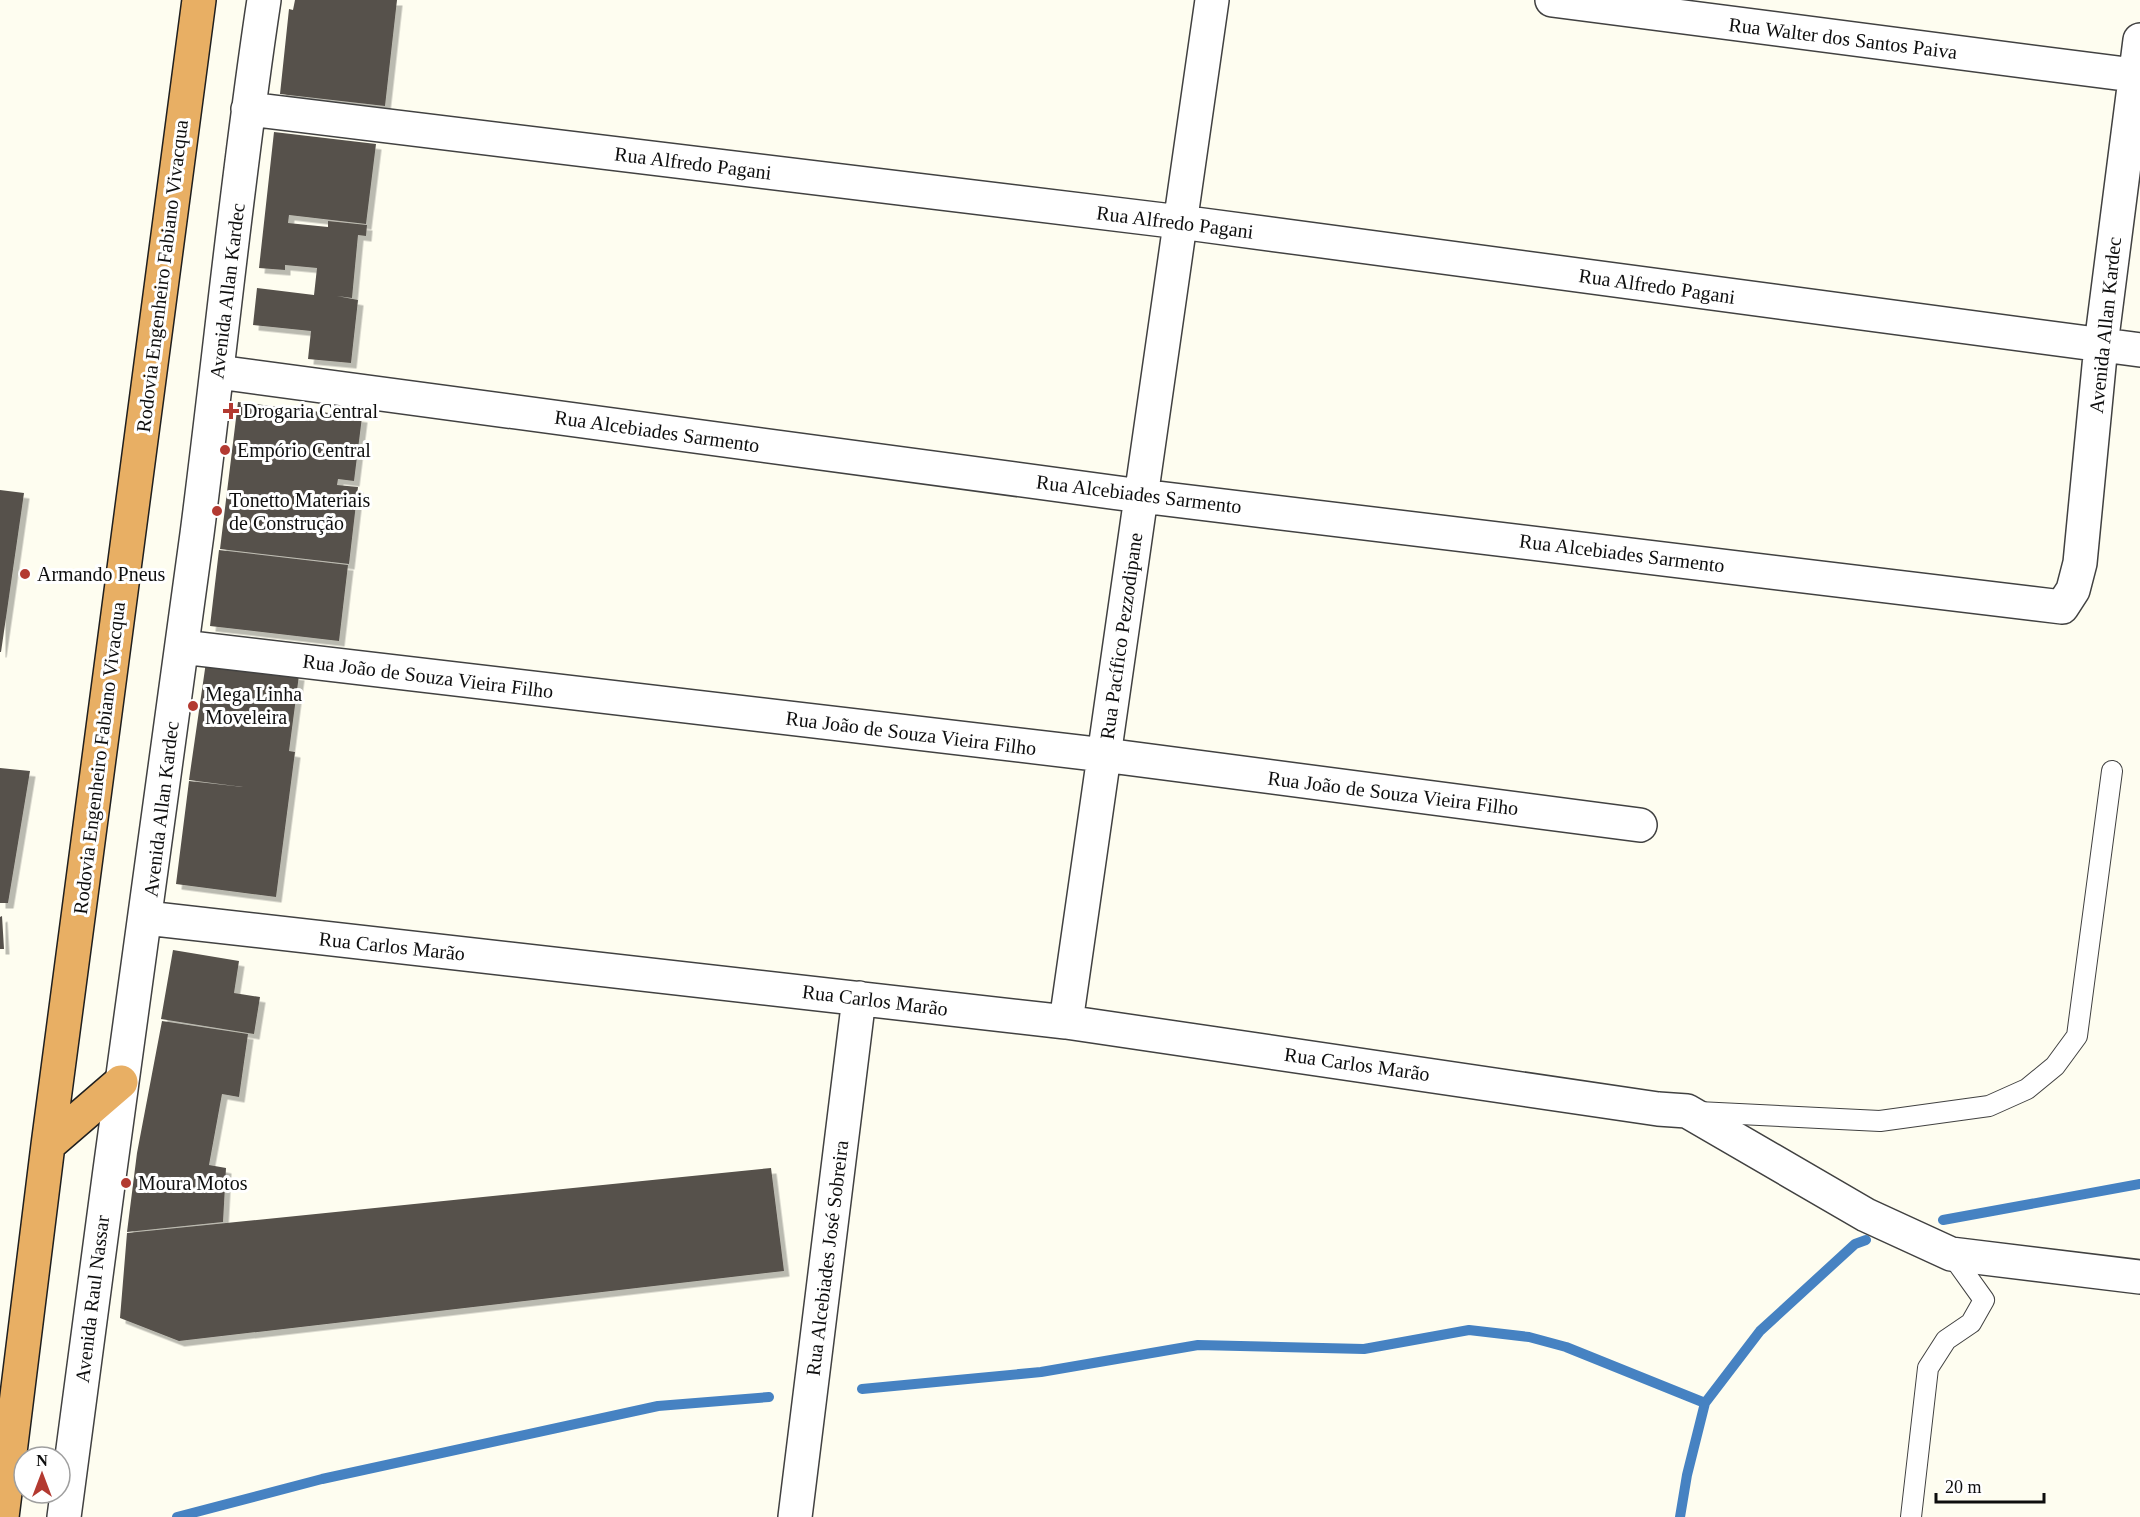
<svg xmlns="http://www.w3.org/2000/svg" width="2140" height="1517" font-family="'Times New Roman',serif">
<defs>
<filter id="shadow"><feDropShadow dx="5.5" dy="5.5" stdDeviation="0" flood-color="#0004"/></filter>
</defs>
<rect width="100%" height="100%" fill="#fefdf0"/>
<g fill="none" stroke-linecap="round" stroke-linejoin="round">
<path stroke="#4682c2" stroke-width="10" d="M1943,1220L2140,1184
M862,1389L1041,1372L1198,1345L1364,1349L1469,1330L1529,1337L1566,1347L1705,1403
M177,1517L322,1479L658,1406L769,1397
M1680,1517L1687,1475L1705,1403L1760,1331L1855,1244L1866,1240"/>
</g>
<path fill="#56514b" filter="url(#shadow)" d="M295,0H397L385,106L280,94L289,9L293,10Z
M274,132L376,144L366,224L289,215L288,223L328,227V221L367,225L366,236L358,235L352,298L337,296L358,300L351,363L308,359L311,331L253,325L257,288L314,295L317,268L285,265V270L259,268Z
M238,402L362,417L354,481L338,479L337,485L358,487L349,564L220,549Z
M0,490L24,493L1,652H0Z
M219,550L348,565L339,641L210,626Z
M206,662L299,675L289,751L295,752L276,897L176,884L189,781L243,787L189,780Z
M0,768L30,771L8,903H0Z
M2,916L4,949H0V917Z
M173,950L239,961L234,993L260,997L254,1034L161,1019Z
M162,1021L248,1034L239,1097L222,1094L209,1165L226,1168L223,1222L127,1232L137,1153Z
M771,1168L784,1271L179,1341L120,1318L127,1233Z"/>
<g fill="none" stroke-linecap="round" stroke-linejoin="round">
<g stroke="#414141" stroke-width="22">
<path id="lane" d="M1698,1112L1880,1121L1989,1106L2027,1089L2055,1066L2077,1036L2112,771
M1911,1517L1928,1368L1946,1340L1971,1323L1984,1300L1951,1254"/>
</g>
<g stroke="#414141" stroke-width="36">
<path id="street" d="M1552,0L2140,76
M248,109L1180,222L2140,350
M218,372L1141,496L2062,607L2073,590L2080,563L2101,345L2140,40
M182,647L1104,755L1640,825
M146,918L1066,1022L1658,1109L1687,1111L1866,1215L1951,1254L2140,1277
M1066,1022L1212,0
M64,1517C106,1189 153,862 197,534C220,356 237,177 264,0
M795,1517L859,998"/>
</g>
<g stroke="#1f1f1f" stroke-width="36">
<path id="highway" d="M48,1145L121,1082
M2,1517L48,1145L199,0"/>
</g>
<use href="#lane" stroke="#fff" stroke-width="20"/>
<use href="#street" stroke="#fff" stroke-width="33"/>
<use href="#highway" stroke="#e8af64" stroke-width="33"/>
</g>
<g fill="#b33a31" stroke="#fff" stroke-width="2">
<path d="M228 402h6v6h6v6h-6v6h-6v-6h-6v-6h6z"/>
<circle cx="225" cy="450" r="6"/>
<circle cx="217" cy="511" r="6"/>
<circle cx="25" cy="574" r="6"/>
<circle cx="193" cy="706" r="6"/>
<circle cx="126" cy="1183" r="6"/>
</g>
<g text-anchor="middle" stroke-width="6" stroke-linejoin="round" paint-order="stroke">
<g font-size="20" fill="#0e0e0e" stroke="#fff">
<text transform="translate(1843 38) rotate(7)" y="7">Rua Walter dos Santos Paiva</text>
<text transform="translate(693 163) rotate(7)" y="7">Rua Alfredo Pagani</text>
<text transform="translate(1175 222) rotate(7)" y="7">Rua Alfredo Pagani</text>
<text transform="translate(162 276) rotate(-83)" y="7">Rodovia Engenheiro Fabiano Vivacqua</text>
<text transform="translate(1657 286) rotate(8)" y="7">Rua Alfredo Pagani</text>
<text transform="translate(227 291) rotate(-83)" y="7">Avenida Allan Kardec</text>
<text transform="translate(2105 325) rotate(-84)" y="7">Avenida Allan Kardec</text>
<text transform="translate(657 431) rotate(8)" y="7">Rua Alcebiades Sarmento</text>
<text transform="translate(1139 494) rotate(7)" y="7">Rua Alcebiades Sarmento</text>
<text transform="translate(1622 553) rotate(7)" y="7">Rua Alcebiades Sarmento</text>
<text transform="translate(1121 636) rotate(-82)" y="7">Rua Pacífico Pezzodipane</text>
<text transform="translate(428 676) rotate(7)" y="7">Rua João de Souza Vieira Filho</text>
<text transform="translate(911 733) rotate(7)" y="7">Rua João de Souza Vieira Filho</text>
<text transform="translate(99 758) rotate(-83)" y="7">Rodovia Engenheiro Fabiano Vivacqua</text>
<text transform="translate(1393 793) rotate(7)" y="7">Rua João de Souza Vieira Filho</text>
<text transform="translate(161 809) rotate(-83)" y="7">Avenida Allan Kardec</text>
<text transform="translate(392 946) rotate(6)" y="7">Rua Carlos Marão</text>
<text transform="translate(875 1000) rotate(7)" y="7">Rua Carlos Marão</text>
<text transform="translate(1357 1064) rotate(8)" y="7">Rua Carlos Marão</text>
<text transform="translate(827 1258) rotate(-83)" y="7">Rua Alcebiades José Sobreira</text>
<text transform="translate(92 1299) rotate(-83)" y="7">Avenida Raul Nassar</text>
</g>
<g font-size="20" fill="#0e0e0e" stroke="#fff" text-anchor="start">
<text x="243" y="418">Drogaria Central</text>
<text x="237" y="457">Empório Central</text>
<text x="229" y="507">Tonetto Materiais<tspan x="229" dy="23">de Construção</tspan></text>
<text x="37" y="581">Armando Pneus</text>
<text x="205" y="701">Mega Linha<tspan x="205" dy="23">Moveleira</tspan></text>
<text x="138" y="1190">Moura Motos</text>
</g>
</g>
<g transform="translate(42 1475)"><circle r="28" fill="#ffffff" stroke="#9f9f9f" stroke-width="1.5"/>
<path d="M0-4.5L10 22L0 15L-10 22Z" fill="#b33a31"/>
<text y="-9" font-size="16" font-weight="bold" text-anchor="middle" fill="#0e0e0e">N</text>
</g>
<path d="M1936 1493v9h108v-9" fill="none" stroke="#0e0e0e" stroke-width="3"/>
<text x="1945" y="1493" font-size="18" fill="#0e0e0e" stroke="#ffffff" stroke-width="4.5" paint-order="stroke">20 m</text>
</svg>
